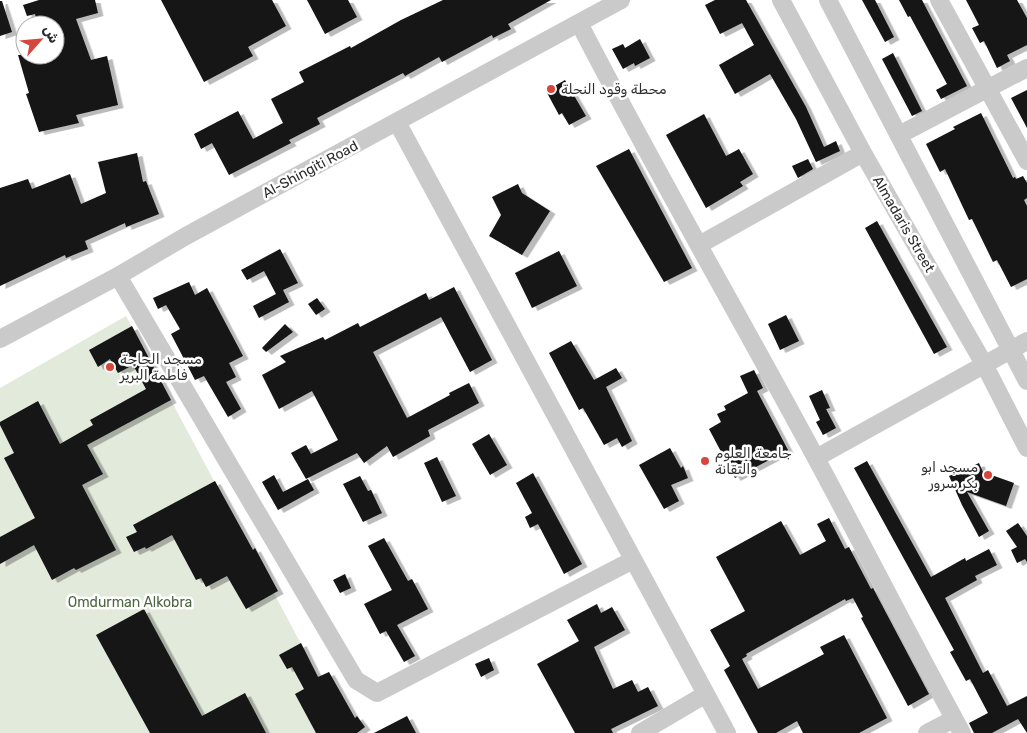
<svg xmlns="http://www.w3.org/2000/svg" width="1027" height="733" font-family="Rubik,'Noto Naskh Arabic',sans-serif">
<defs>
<filter id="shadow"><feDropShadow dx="5.5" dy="3" stdDeviation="0" flood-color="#0004"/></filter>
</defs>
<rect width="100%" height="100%" fill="#fff"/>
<path fill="#e2eadc" d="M126,316L347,730L341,733H0V388Z"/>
<path fill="#141414" filter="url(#shadow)" d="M39,0H95L98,13L76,19L91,60L107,56L118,105L76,115L79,123L39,132L26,94L29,93L18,55H55V25H38L35,14L27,16L23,5Z
M161,0H272L286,26L248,47L253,56L204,82Z
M307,0H348L357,17L325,34Z
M443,0H551L508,24L511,29L493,38L492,35L442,62L439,57L405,76L403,73L317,118L320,124L289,140L291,143L229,175L212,143L201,149L194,134L238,111L253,139L283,123L271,99L304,82L299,72L350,46L351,48L401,20Z
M715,0H746L806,107L824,147L836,141L840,151L816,162L796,119L770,74L735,94L719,65L754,45L742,23L720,34L705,5Z
M862,0H875L894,37L885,42Z
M899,0H922L967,86L941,99L936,90L947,84L910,16L908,17Z
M966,0H1017L1027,18V45L1007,55L1010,61L997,68L984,41L980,43L972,28L979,25Z
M0,1H2L12,32L0,36Z
M640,39L650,58L635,66L634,63L623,69L612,49L623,44L625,48Z
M893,53L922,111L912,116L882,59Z
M565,80L586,116L569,125L562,113L559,115L546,91Z
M1027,90V128L1011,98Z
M981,113L1013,178L1015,177L1016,179L1023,176L1027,183V198L1024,200L1027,206V279L1011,287L997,260L993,262L972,219L969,220L945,169L940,172L926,144L955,129L953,127Z
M704,114L726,156L739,149L753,174L740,182L743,186L706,208L666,135Z
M629,149L692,268L664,282L596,166Z
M137,153L143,182L146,181L159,214L126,227L125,223L85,241L88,249L66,258L65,255L0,286V188L28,179L32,189L70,174L81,204L106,193L98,162Z
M808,159L813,169L798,178L792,166Z
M518,184L522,193L550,211L522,255L489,236L501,215L492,197Z
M877,221L947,347L934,354L865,228Z
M280,249L298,283L283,290L289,302L259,318L253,306L276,294L264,271L247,280L241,270Z
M559,251L577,286L532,308L515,273Z
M189,282L195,295L207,288L243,356L229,363L236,377L226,382L241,409L228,417L204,376L195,380L171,334L180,329L166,305L158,309L153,298Z
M454,287L492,360L470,372L441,317L373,352L407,418L450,395L449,393L469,383L479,403L428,430L430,436L393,457L387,446L364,463L357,453L306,479L291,453L306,445L311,454L338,440L312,391L279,409L262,375L286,362L280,356L323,337L325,340L358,323L360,327L426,293L429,300Z
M317,298L325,309L316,315L308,304Z
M786,315L799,341L780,350L768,324Z
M285,324L293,332L266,352L262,348Z
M132,326L171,400L87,445L103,474L82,485L116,550L76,570L74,568L52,580L34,545L0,564V537L35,518L4,458L14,453L0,425V422L38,401L60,444L93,425L90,420L146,389L133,365L118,373L110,359L98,367L89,350Z
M571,341L594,380L616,368L622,378L606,387L632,441L622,447L617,438L604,445L583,408L579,410L549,353Z
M754,370L763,388L757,391L788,450L735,478L709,429L721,422L717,414L726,410L724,406L748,393L740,376Z
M822,390L830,408L826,409L836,428L823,435L816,422L820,420L809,396Z
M489,434L507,465L490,475L472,444Z
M670,448L681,468L683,466L688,478L671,485L679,501L664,509L639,465Z
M437,457L456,496L442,502L424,463Z
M867,461L931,577L965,558L966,561L989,549L997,565L975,576L977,580L945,598L983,673L988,670L1007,706L1027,696V733L1018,719L992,733H974L969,723L988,713L970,679L966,681L950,652L954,650L854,468Z
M979,463L983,472L1014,483L1006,506L967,492L989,531L979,537L962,505L949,476Z
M533,473L582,564L564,574L538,524L530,528L525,517L532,513L516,483Z
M274,475L283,492L308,479L314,490L278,510L262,482Z
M360,476L368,491L371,490L382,513L363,522L343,484Z
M215,481L253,550L255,548L278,591L246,609L227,576L206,587L201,578L196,580L172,535L146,549L145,547L134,552L126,537L137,532L133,525Z
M829,518L845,549L849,547L871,589L873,588L929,694L908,706L861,618L863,617L853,598L846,601L845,599L746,654L747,656L742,659L758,689L824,654L820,647L844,635L887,718L859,733H803L797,721L776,733H758L724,670L730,666L710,630L745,611L716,557L781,521L800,555L826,541L817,524Z
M1018,523L1027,536V562L1025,559L1017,563L1011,550L1017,547L1006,531Z
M384,538L408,581L412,579L428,609L397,625L415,656L404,662L386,631L380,634L364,604L392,590L368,546Z
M345,574L351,588L340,593L333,580Z
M597,604L601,613L612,607L625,630L594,647L613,689L632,680L638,692L648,687L658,706L611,729L613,733H575L537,664L579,641L567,620Z
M144,609L202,716L245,693L266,733H150L96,635Z
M301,643L318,677L329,672L355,718L357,716L365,727L357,733H316L295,694L304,689L292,667L287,669L279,655Z
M489,658L494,670L481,677L475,664Z
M407,716L416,733H374Z"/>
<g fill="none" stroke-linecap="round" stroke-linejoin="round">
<path stroke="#cacaca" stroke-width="18" d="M781,0L863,153L984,364L1027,448
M828,0L1027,381
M939,0L1027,161
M579,23C649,159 725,291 798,425C854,527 906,631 962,733
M397,122L727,733
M899,135L1027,68
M699,245L863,153
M118,276L356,680L377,693L633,560
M0,339L118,276L186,236L621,0
M816,458L1027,341
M640,733L706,694
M927,733L954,719"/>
</g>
<g fill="#d7463d" stroke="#fff" stroke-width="2">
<circle cx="551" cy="89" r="5"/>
<circle cx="110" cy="367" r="5"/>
<circle cx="705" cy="461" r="5"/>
<circle cx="988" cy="475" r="5"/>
</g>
<g text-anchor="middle" stroke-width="5" stroke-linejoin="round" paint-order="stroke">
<g font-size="14" fill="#2d2d2d" stroke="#fff" text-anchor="start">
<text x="561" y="94">محطة وقود النحلة</text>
<text x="120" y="364">مسجد الحاجة<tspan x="120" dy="16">فاطمة البرير</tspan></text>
<text x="715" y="458">جامعة العلوم<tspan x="715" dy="16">والتقانة</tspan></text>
<text x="978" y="472" text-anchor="end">مسجد ابو<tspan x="978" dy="16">بكر سرور</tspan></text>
</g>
<g font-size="14" fill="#2d2d2d" stroke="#fff">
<text transform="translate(310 169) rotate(-28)" y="5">Al-Shingiti Road</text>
<text transform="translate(904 224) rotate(60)" y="5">Almadaris Street</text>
</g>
<g font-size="14" fill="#4b653e" stroke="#fff">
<text x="130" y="607">Omdurman Alkobra</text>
</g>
</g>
<g transform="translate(40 40) rotate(63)"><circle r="24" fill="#ffffff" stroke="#ababab"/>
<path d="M0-4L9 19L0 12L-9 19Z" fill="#d7463d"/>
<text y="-8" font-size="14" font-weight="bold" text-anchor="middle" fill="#2d2d2d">ش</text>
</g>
</svg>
